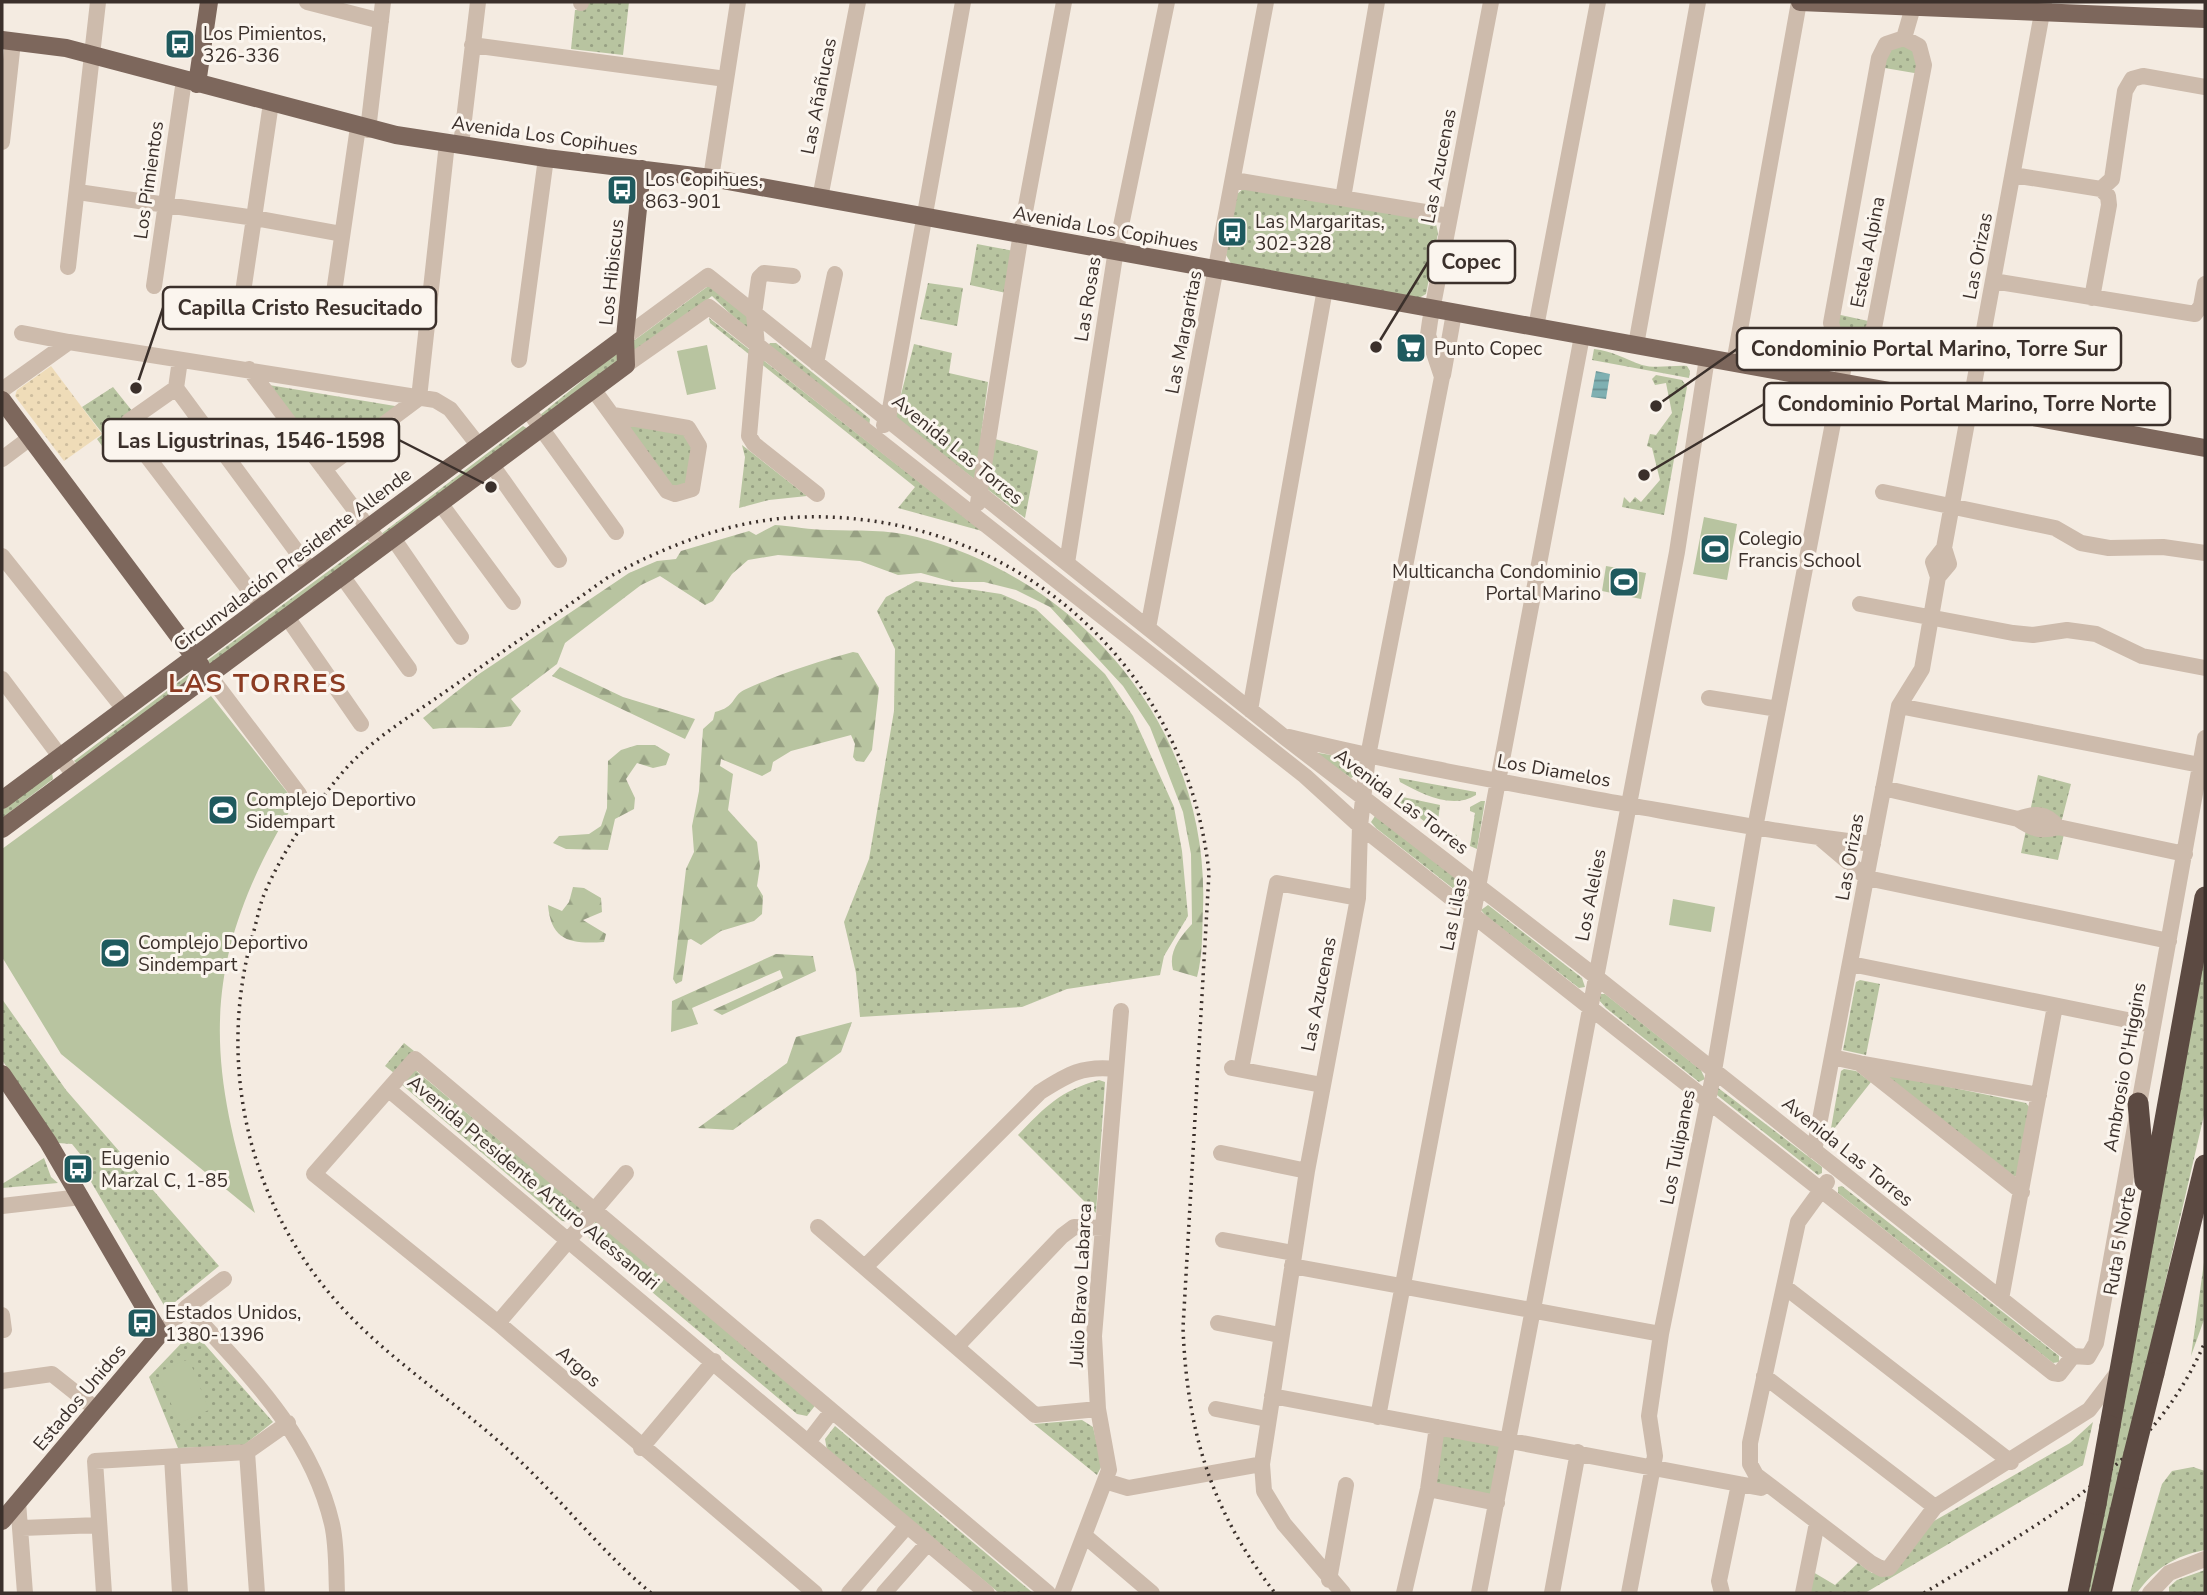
<svg xmlns="http://www.w3.org/2000/svg" width="2207" height="1595" font-family="'Nunito Sans',sans-serif">
<defs>
<pattern id="grass-dots" width="8" height="8" patternUnits="userSpaceOnUse" patternTransform="scale(1.75)"><rect width="8" height="8" fill="#b8c4a0"/><path d="M2 2h.1M6 6h.1" fill="none" stroke="#97a083" stroke-width="1.8" stroke-linecap="round"/></pattern>
<pattern id="forest-firs" width="22" height="20" patternUnits="userSpaceOnUse" patternTransform="scale(1.75)"><rect width="22" height="20" fill="#b8c4a0"/><path d="M5 1l3.5 6h-7zM16 11l3.5 6h-7z" fill="#97a083"/></pattern>
<pattern id="sand-dots" width="8" height="8" patternUnits="userSpaceOnUse" patternTransform="scale(1.75)"><rect width="8" height="8" fill="#efdcb8"/><path d="M2 2h.1M6 6h.1" fill="none" stroke="#cebd9e" stroke-width="1.8" stroke-linecap="round"/></pattern>
<pattern id="water-rules" width="6" height="5" patternUnits="userSpaceOnUse" patternTransform="scale(1.75)"><rect width="6" height="5" fill="#7fb0b2"/><path d="M0 2.5h6" fill="none" stroke="#699091"/></pattern>
</defs>
<rect width="100%" height="100%" fill="#f4ebe1"/>
<path fill="url(#grass-dots)" d="M585,2H629L623,55L571,49L575,10H584Z
M1910,42L1920,74L1879,67L1884,50Z
M1244,188L1431,220L1436,224L1438,233L1426,294L1419,298L1232,265L1226,255L1236,195Z
M977,244L1014,251L1006,293L970,285Z
M928,283L963,288L957,326L920,319Z
M711,284L751,320V334L712,296L630,358L632,342Z
M1836,314L1873,322L1858,341L1838,333Z
M709,318L982,531L898,508L915,487L710,323Z
M770,343H776L870,419L869,427L767,347Z
M914,344L952,353L949,373L988,382L981,435L1038,451L1025,518L895,418Z
M1594,349C1612,351 1625,359 1642,365C1655,369 1673,365 1687,366L1690,371L1689,378L1592,360Z
M620,350L617,363L546,421L540,415Z
M1656,375L1682,380L1687,387L1664,515L1622,507L1624,497L1630,503L1635,497L1641,502L1660,480L1652,448L1647,446L1650,434L1656,435L1672,413L1666,383L1655,385L1652,379Z
M269,385L401,407L330,460L323,459Z
M113,387L133,412L123,431L102,446L97,439L103,434L82,407Z
M624,422L685,432L693,448L688,485L671,488Z
M523,426L530,430L388,537L381,534Z
M742,445L807,496L769,500L739,508L745,457Z
M368,542L374,545L211,666L208,660Z
M916,581L1001,594L1036,609L1105,674L1133,716L1174,807L1182,851L1188,916L1164,956L1160,975L1067,989L1022,1007L860,1017L856,973L844,922L869,859L894,711L895,649L877,611L886,597Z
M196,669L201,672L77,764L74,761Z
M1313,752L1354,759L1358,774L1351,778Z
M52,773L53,779L2,818V808Z
M2038,775L2071,784L2060,827L2064,834L2058,860L2021,853Z
M1399,778L1476,792V795C1452,810 1422,794 1400,782Z
M1398,796L1440,805L1437,829L1457,835L1456,840L1466,853L1395,799Z
M1481,801H1485L1477,849L1470,846L1475,813L1470,811V807Z
M1375,816L1465,885L1468,896L1464,897L1376,828L1371,822Z
M1488,905L1582,978L1585,987L1579,988L1487,917L1481,910Z
M2205,952V1111L2093,1593H2085Z
M1860,980L1880,984L1866,1055L1843,1050L1856,982Z
M1600,994H1605L1701,1070L1705,1079L1699,1082L1606,1008L1598,999Z
M2,999L66,1090L219,1266L169,1307H165L87,1175L85,1160L72,1144L58,1143L2,1060Z
M404,1043L414,1051L394,1073L385,1066Z
M414,1069L582,1209L572,1222L562,1221L401,1084Z
M1844,1069L1856,1071L1871,1082L1830,1134L1841,1071Z
M1878,1072L2026,1103L2030,1108L2019,1175L2013,1177Z
M1099,1080L1105,1082L1096,1213L1018,1135C1046,1106 1060,1091 1099,1080Z
M1717,1087L1822,1167V1173L1818,1175L1717,1095Z
M44,1158L51,1177L58,1183L2,1188V1184Z
M1842,1186L2059,1356V1362L2053,1363L1838,1193V1187Z
M597,1219L817,1403L807,1416L797,1414L589,1239L588,1232Z
M2205,1255V1317L2191,1356Z
M193,1331L273,1422L243,1446L178,1448L149,1377Z
M1082,1420L1093,1427L1102,1465L1097,1475L1034,1424Z
M2093,1422L2083,1465L1865,1593H1808L1813,1572L1835,1585L1858,1563L1872,1573H1885L1934,1521L2070,1443Z
M835,1426L1033,1593H999L827,1450L825,1439Z
M1441,1433L1504,1445L1495,1496L1431,1483Z
M2193,1467L2205,1471V1550C2175,1556 2155,1568 2137,1593H2130L2162,1484L2172,1471Z
M2205,1570V1593H2169V1587L2177,1580Z"/>
<path fill="url(#forest-firs)" d="M775,525C793,526 810,530 828,530C858,531 887,529 917,537C1086,582 1210,732 1203,909C1202,931 1203,955 1197,977L1173,970C1168,952 1180,937 1192,924L1191,854L1183,812L1150,727L1123,686L1050,607L1016,590L984,582H953L921,573L898,575L860,561L778,555L748,560L732,574L713,601L705,605L660,576L641,585L565,643L557,664L511,699L521,711L511,726C485,730 459,726 433,729L423,718L479,674L629,573L657,561L676,559L681,551L749,531L756,535Z
M853,652L858,653L879,688L872,750L864,762L856,761L853,757L855,744L851,735L791,751L773,762L771,771L762,776L721,759L720,766L733,774L728,810L757,842L760,866L757,886L763,896L762,914L754,921L721,931L701,945L691,939L688,940L682,981L676,984L673,979L686,869L694,852L692,826L699,791L703,729L713,720L715,712C736,707 732,696 744,690C779,674 816,662 853,652Z
M560,667L623,697L695,719L685,739L552,676Z
M637,745H655L670,754L666,765L653,768L637,763L626,779L635,798L634,809L615,819L608,850L566,849L553,843L559,836L589,834L601,826L607,808L608,761L621,750Z
M573,887L584,888L601,898L602,912L583,920L606,934L604,942C572,944 551,942 548,905L562,911L569,902Z
M776,954L813,956L816,971L722,1015L713,1010L783,978L780,970L692,1008L698,1024L671,1032L672,1001Z
M852,1022L841,1052L733,1130L698,1128L787,1063L796,1037Z"/>
<path fill="url(#sand-dots)" d="M51,366L102,434L64,461L15,396L17,390Z"/>
<path fill="#b8c4a0" d="M707,345L716,389L687,395L677,351Z
M1704,517L1737,524L1727,580L1693,574Z
M1606,566L1646,573L1641,599L1602,591Z
M211,696L295,802C204,952 202,1049 255,1213L61,1054L2,957V849Z
M1673,899L1715,907L1711,932L1669,925Z
M189,1359L209,1410L179,1423L158,1372Z"/>
<path fill="url(#water-rules)" d="M1596,371L1610,374L1606,399L1591,397Z"/>
<g fill="none" stroke-linecap="round" stroke-linejoin="round">
<path stroke="#cdbbac" stroke-width="16" d="M307,2L381,21
M581,3V2
M1904,38L1919,46L1924,65L1874,328L1865,342L1848,345L1835,337L1831,323L1879,58L1886,44Z
M1904,38L1913,7
M472,45L726,79
M368,130L383,2
M2,142L13,42
M461,145L478,2
M2013,175L2101,189L2112,179L2125,91L2132,79L2143,76L2205,87
M711,178L738,2
M1234,180L1449,216
M78,192L255,218L342,234
M820,198L858,2
M1343,198L1377,2
M68,267L98,2
M793,276L764,273L759,278L754,314L757,345L749,436L754,444L817,494
M1993,281L2195,314L2201,306L2205,284
M154,286L184,80
M2092,298L2109,205L2108,196L2101,189
M242,299L271,103
M331,313L358,127
M1536,327L1598,2
M22,333L69,342
M625,337L708,276L1283,736L1595,976L2073,1356L2088,1357L2096,1343L2205,738
M1636,345L1698,2
M180,360L176,388L311,571
M519,360L546,158
M816,363L835,274
M1734,363L1799,2
M626,365L709,307L1305,776L1360,826L2053,1373L2059,1374L2073,1356
M249,369L382,546
M1443,375L1454,313
M176,388L129,421L127,430L262,607
M593,389L667,491L675,494L692,489L699,446L688,428L613,415
M2,390L69,342L435,400L450,409L479,446
M528,410L616,532
M884,425L888,420L963,2
M2,459L30,438
M492,465L559,560
M324,469L419,398L447,143
M1883,492L2055,528L2081,543L2109,548L2163,547L2205,553
M440,503L513,602
M978,503L1021,233L1064,2
M393,538L461,637
M2,556L124,709
M1067,563L1116,250L1167,2
M342,576L409,669
M1938,577L1933,562L1944,548L2044,2
M1860,604L2013,633L2033,635L2067,630L2096,634L2142,656L2205,668
M287,617L361,724
M1148,628L1266,2
M209,675L299,794
M2,679L74,775
M1709,698L1778,709
M1899,706L2200,765
M1250,710L1325,289
M1289,737C1395,763 1503,782 1611,802C1698,817 1785,834 1873,844
M1883,788L2018,819C2033,829 2041,832 2058,827L2185,854
M2018,819C2036,813 2045,812 2058,827
M1821,839L1867,878L2169,941
M1851,964L2152,1025
M1832,1057L1859,1063L2022,1192
M1863,1064L2039,1095
M1232,1068L1322,1085
M1241,1069L1277,883L1358,898
M389,1090L987,1593
M1814,1151L1899,706L1922,669L1938,577L1949,564L1944,548
M1221,1153L1307,1171
M1827,1182L1798,1222L1750,1443V1464L1756,1475L1871,1563L1882,1569L1889,1568L1935,1507L2089,1410L2118,1372
M2,1206L81,1197
M818,1227L1035,1415L1098,1409
M1223,1240L1293,1253
M1292,1266L1661,1334
M865,1267L1040,1092C1067,1075 1082,1065 1116,1069
M1785,1287L2011,1462
M2001,1299L2055,1006
M187,1307C247,1373 311,1434 332,1524C337,1546 336,1570 337,1593
M2,1315L4,1330
M498,1323L626,1173
M1218,1323L1280,1335
M160,1334L187,1307L224,1279
M957,1346L1062,1236L1074,1227L1103,1228
M1764,1376L1935,1507
M2,1381L52,1374L96,1409
M1272,1396L1739,1484L1761,1488L1766,1484
M1216,1409L1267,1419
M1378,1417L1582,336
M809,1441L832,1411
M641,1448L714,1361
M247,1452L257,1593
M172,1457L180,1593
M1105,1481L1128,1488L1262,1464
M1428,1489L1497,1503
M18,1502L25,1593
M22,1528L99,1525
M1085,1536L1152,1593
M1329,1580L1346,1485
M104,1593L95,1461L247,1452L288,1423
M815,1593L498,1323L314,1174L415,1059L1048,1593
M849,1593L907,1526
M884,1593L928,1543
M1062,1593L1109,1470L1098,1409L1094,1336L1121,1011
M1343,1593L1284,1524L1264,1491L1262,1464L1307,1171L1358,898L1360,826L1368,756L1442,377L1428,335L1430,321L1491,2
M1404,1593L1428,1489L1437,1427
M1479,1593L1677,552L1707,358
M1552,1593L1578,1452
M1629,1593L1655,1456L1649,1416L1661,1334L1714,1071L1755,828L1848,345
M1722,1593L1719,1581L1739,1484
M1803,1593L1817,1523
M2150,1593L2169,1573L2205,1559"/>
<path stroke="#7d675c" stroke-width="18" d="M1800,2L2205,19
M2,40L66,48L396,135L546,158L711,178L2205,448
M197,84L209,2
M2,400L201,666
M2,800L625,337
M2,829L626,365L625,337L642,169
M2,1074L48,1142L160,1334L2,1521"/>
<path stroke="#5c4a42" stroke-width="21" d="M2138,1103L2145,1181
M2154,1373L2205,1165
M2110,1426L2205,897
M2078,1593L2096,1504
M2101,1593L2128,1478"/>
<path stroke="#3b302b" stroke-width="3.5" stroke-dasharray="2 5" stroke-linecap="butt" d="M651,1593C603,1553 564,1503 519,1460C461,1404 389,1362 336,1301C248,1201 217,1065 252,937C257,922 259,906 265,892C284,849 312,809 342,773C369,741 408,718 442,694C497,656 552,617 607,578C667,545 733,519 803,517C1013,511 1187,665 1209,873L1183,1328C1187,1431 1211,1511 1275,1593
M1924,1593C2036,1525 2150,1470 2205,1342"/>
<path stroke="#5c4a42" stroke-width="21" d="M2128,1478L2154,1373
M2096,1504L2110,1426"/>
</g>
<defs>
<g id="bus-square" transform="scale(1.575)"><rect x="-9" y="-9" width="18" height="18" rx="4" fill="#1f5a5e" stroke="#fbf5ee"/><path d="M-5-6H5V4H4V6H2V4H-2V6H-4V4H-5ZM-3.5-4V0h7V-4ZM-3.5 1.2v1.5H-2V1.2ZM2 1.2v1.5H3.5V1.2Z" fill="#fff"/></g>
<g id="supermarket-square" transform="scale(1.575)"><rect x="-9" y="-9" width="18" height="18" rx="4" fill="#1f5a5e" stroke="#fbf5ee"/><path d="M-6-5.5h2.5l.6 2H6L4.5 2H-2.5L-4.4-4H-6ZM-1.5 3.2a1.3 1.3 0 1 0 .1 0ZM3 3.2a1.3 1.3 0 1 0 .1 0Z" fill="#fff"/></g>
<g id="stadium-square" transform="scale(1.575)"><rect x="-9" y="-9" width="18" height="18" rx="4" fill="#1f5a5e" stroke="#fbf5ee"/><path d="M0-5a6.5 5 0 1 0 0 10a6.5 5 0 1 0 0-10ZM-3.5-1.8h7v3.6h-7Z" fill="#fff"/></g>
</defs>
<g fill-rule="evenodd">
<use href="#bus-square" x="180" y="44"/>
<use href="#bus-square" x="622" y="190"/>
<use href="#bus-square" x="1232" y="232"/>
<use href="#supermarket-square" x="1411" y="348"/>
<use href="#stadium-square" x="1715" y="549"/>
<use href="#stadium-square" x="1624" y="582"/>
<use href="#stadium-square" x="223" y="810"/>
<use href="#stadium-square" x="115" y="953"/>
<use href="#bus-square" x="78" y="1169"/>
<use href="#bus-square" x="142" y="1323"/>
</g>
<g text-anchor="middle" stroke-width="6" stroke-linejoin="round" paint-order="stroke">
<g font-size="19" fill="#3b302b" stroke="#fbf5ee" text-anchor="start">
<text x="203" y="40">Los Pimientos,<tspan x="203" dy="22">326-336</tspan></text>
<text x="645" y="186">Los Copihues,<tspan x="645" dy="22">863-901</tspan></text>
<text x="1255" y="228">Las Margaritas,<tspan x="1255" dy="22">302-328</tspan></text>
<text x="1434" y="355">Punto Copec</text>
<text x="1738" y="545">Colegio<tspan x="1738" dy="22">Francis School</tspan></text>
<text x="1601" y="578" text-anchor="end">Multicancha Condominio<tspan x="1601" dy="22">Portal Marino</tspan></text>
<text x="246" y="806">Complejo Deportivo<tspan x="246" dy="22">Sidempart</tspan></text>
<text x="138" y="949">Complejo Deportivo<tspan x="138" dy="22">Sindempart</tspan></text>
<text x="101" y="1165">Eugenio<tspan x="101" dy="22">Marzal C, 1-85</tspan></text>
<text x="165" y="1319">Estados Unidos,<tspan x="165" dy="22">1380-1396</tspan></text>
</g>
<g font-size="19" fill="#3b302b" stroke="#fbf5ee">
<text transform="translate(818 96) rotate(-79)" y="7">Las Añañucas</text>
<text transform="translate(545 135) rotate(8)" y="7">Avenida Los Copihues</text>
<text transform="translate(1438 166) rotate(-79)" y="7">Las Azucenas</text>
<text transform="translate(148 180) rotate(-82)" y="7">Los Pimientos</text>
<text transform="translate(1106 228) rotate(10)" y="7">Avenida Los Copihues</text>
<text transform="translate(1867 252) rotate(-79)" y="7">Estela Alpina</text>
<text transform="translate(1977 256) rotate(-79)" y="7">Las Orizas</text>
<text transform="translate(611 272) rotate(-84)" y="7">Los Hibiscus</text>
<text transform="translate(1087 299) rotate(-81)" y="7">Las Rosas</text>
<text transform="translate(1183 332) rotate(-79)" y="7">Las Margaritas</text>
<text transform="translate(958 449) rotate(39)" y="7">Avenida Las Torres</text>
<text transform="translate(292 559) rotate(-37)" y="7">Circunvalación Presidente Allende</text>
<text transform="translate(1554 770) rotate(10)" y="7">Los Diamelos</text>
<text transform="translate(1402 801) rotate(37)" y="7">Avenida Las Torres</text>
<text transform="translate(1849 857) rotate(-80)" y="7">Las Orizas</text>
<text transform="translate(1590 895) rotate(-79)" y="7">Los Alelies</text>
<text transform="translate(1453 914) rotate(-79)" y="7">Las Lilas</text>
<text transform="translate(1318 994) rotate(-79)" y="7">Las Azucenas</text>
<text transform="translate(2124 1067) rotate(-80)" y="7">Ambrosio O'Higgins</text>
<text transform="translate(1677 1147) rotate(-79)" y="7">Los Tulipanes</text>
<text transform="translate(1848 1151) rotate(39)" y="7">Avenida Las Torres</text>
<text transform="translate(534 1182) rotate(40)" y="7">Avenida Presidente Arturo Alessandri</text>
<text transform="translate(2119 1241) rotate(-80)" y="7">Ruta 5 Norte</text>
<text transform="translate(1080 1285) rotate(-87)" y="7">Julio Bravo Labarca</text>
<text transform="translate(579 1366) rotate(41)" y="7">Argos</text>
<text transform="translate(79 1397) rotate(-50)" y="7">Estados Unidos</text>
</g>
<g font-size="26" font-weight="bold" letter-spacing="2" fill="#8c3b22" stroke="#fbf5ee">
<text x="258" y="692">LAS TORRES</text>
</g>
</g>
<path fill="none" stroke="#3b302b" stroke-width="2.5" d="M1376 347L1428 262M136 388L163 308M1656 406L1737 349M1644 475L1764 404M491 487L399 440"/>
<g fill="#3b302b" stroke="#fbf5ee" stroke-width="2.5">
<circle cx="1376" cy="347" r="7"/>
<circle cx="136" cy="388" r="7"/>
<circle cx="1656" cy="406" r="7"/>
<circle cx="1644" cy="475" r="7"/>
<circle cx="491" cy="487" r="7"/>
</g>
<g fill="#fbf5ee" stroke="#3b302b" stroke-width="2.5">
<rect x="1428" y="241" width="87" height="42" rx="7"/>
<rect x="163" y="287" width="273" height="42" rx="7"/>
<rect x="1737" y="328" width="384" height="42" rx="7"/>
<rect x="1764" y="383" width="406" height="42" rx="7"/>
<rect x="103" y="419" width="296" height="42" rx="7"/>
</g>
<g font-size="21" text-anchor="middle" font-weight="bold" fill="#3b302b">
<text x="1471" y="269">Copec</text>
<text x="300" y="315">Capilla Cristo Resucitado</text>
<text x="1929" y="356">Condominio Portal Marino, Torre Sur</text>
<text x="1967" y="411">Condominio Portal Marino, Torre Norte</text>
<text x="251" y="448">Las Ligustrinas, 1546-1598</text>
</g>
<rect width="2207" height="1595" fill="none" stroke="#3b302b" stroke-width="7"/>
</svg>
